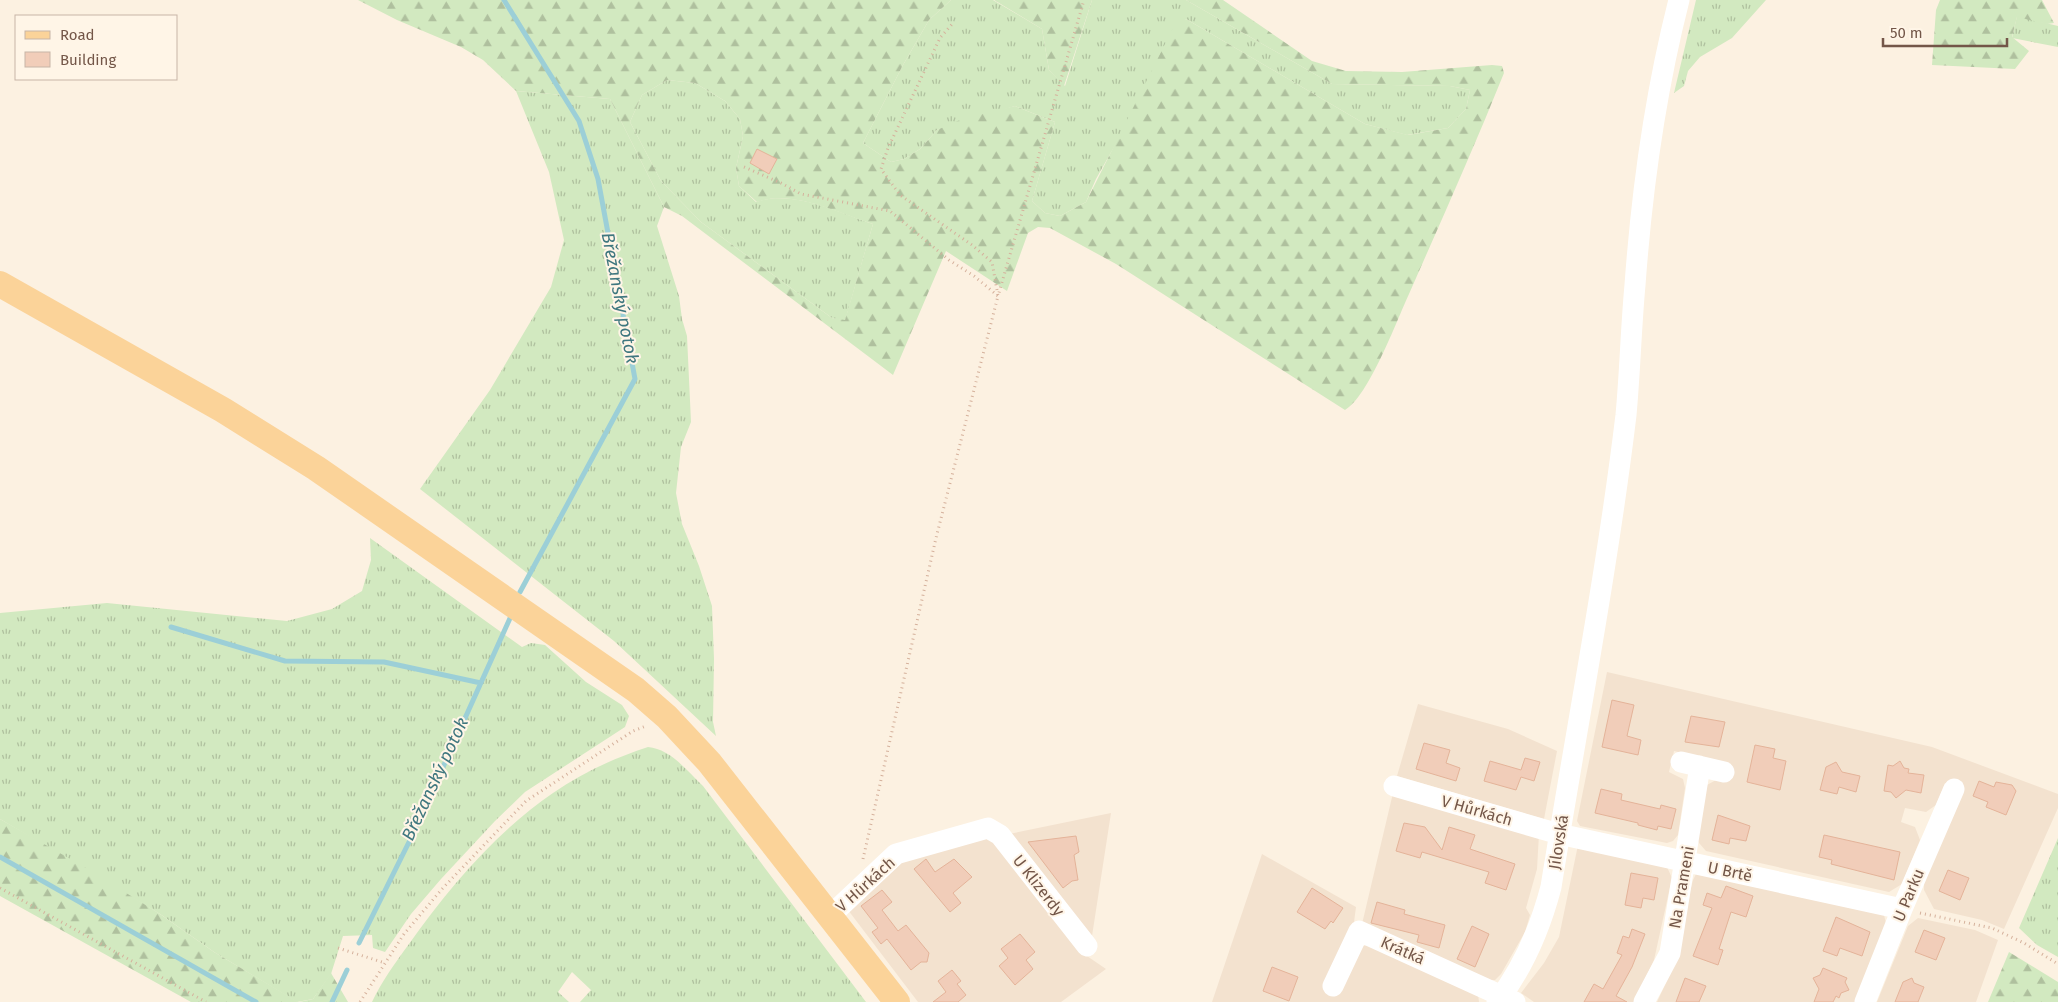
<svg xmlns="http://www.w3.org/2000/svg" width="2058" height="1002" font-family="'Fira Sans',sans-serif">
<defs>
<pattern id="grass-tufts" width="24" height="20" patternUnits="userSpaceOnUse" patternTransform="scale(1.25)"><rect width="24" height="20" fill="#d2e9c0"/><path d="M3 7l-1-3M5 7V3M7 7l1-3M15 17l-1-3M17 17v-4M19 17l1-3" fill="none" stroke="#afc09e"/></pattern>
<pattern id="forest-firs" width="22" height="20" patternUnits="userSpaceOnUse" patternTransform="scale(1.25)"><rect width="22" height="20" fill="#d2e9c0"/><path d="M5 1l3.5 6h-7zM16 11l3.5 6h-7z" fill="#afc09e"/></pattern>
</defs>
<rect width="100%" height="100%" fill="#fcf1e1"/>
<path fill="#f3e2cf" d="M1607,672L1932,747L2058,794V808L2004,929L1982,920L1934,909L1924,890V881L1963,789L1945,783L1936,805L1926,812L1905,808L1901,822L1915,827L1920,840L1902,884L1889,892L1706,851L1699,843L1696,836L1707,785L1716,780L1727,782L1731,764L1674,751L1669,772L1683,779L1685,788L1678,835L1673,841L1667,843L1580,826L1577,821Z
M1418,704L1508,729L1557,751L1544,819L1397,776Z
M1393,793L1539,834L1537,869L1526,908L1530,915L1525,932L1501,974L1495,980H1488L1362,924Z
M1111,813L1092,936L1009,834Z
M989,837L1087,956L1106,969L1061,1002H918L848,910L897,862Z
M1578,845L1667,867L1672,878L1654,960L1634,1002H1534L1521,993L1544,963L1559,937Z
M1262,854L1356,907L1353,930L1362,946L1369,945L1478,994L1479,1002H1212Z
M1696,874L1884,915L1886,923L1855,1002H1657L1673,968L1685,911L1693,880Z
M1918,918L1975,930L1998,940L1976,1002H1877L1908,926Z"/>
<path fill="url(#grass-tufts)" d="M951,0H993L1042,29L1049,70L1065,86L1092,0H1186L1332,84L1450,86L1470,90L1466,109L1448,128L1407,135L1365,124L1186,19L1096,179L1086,202L1060,216L1045,213L1032,201L1055,122L1015,106L937,130L920,149L904,159L891,162L863,143L903,65L929,20Z
M1696,0H1766L1732,38L1700,57L1688,71L1684,86L1674,93Z
M2017,16L2058,26V47L2012,38Z
M667,80L695,83L725,101L740,119L743,136L736,168L739,186L756,202C792,189 838,212 873,224L845,321L832,318L701,222L661,181L630,122L642,95Z
M516,91L610,99L664,207L657,226L679,296L682,319L687,336L691,422L681,447L676,493L682,524L699,566L712,606L714,659L713,722L716,736L614,641L420,489L490,390L551,287L564,240L549,172Z
M370,538L522,647L531,643L545,645L586,682L622,705L629,716L625,727L525,792L495,821L441,879L411,914L385,952L373,948L372,935L343,936L331,974L313,999L297,1002L214,952L160,914L0,819V613L107,603L287,621L332,609L362,591L371,560Z
M648,747C671,749 687,771 703,786L866,1002H580L591,990L572,972L558,992L569,1002H372C382,981 395,963 409,944C448,889 496,832 553,793C582,773 614,758 648,747Z
M2058,838V957L2037,945L2019,928Z"/>
<path fill="url(#forest-firs)" fill-rule="evenodd" d="M358,0H951L929,20L903,65L863,143L891,162L904,159L920,149L937,130L962,119L1015,106L1055,122L1032,201L1045,213L1060,216L1086,202L1172,30L1186,19L1365,124L1408,135L1448,128L1466,109L1470,90L1450,86L1332,84L1186,0H1223L1312,61L1346,71L1402,72L1492,65L1502,66L1504,73C1474,148 1441,221 1409,294C1396,322 1369,396 1345,410L1116,264L1050,228L1038,227L1028,233L1007,291L946,251L893,375L682,216L664,207L610,99L516,91L483,60L461,47L397,20ZM667,80L695,83L725,101L740,119L743,136L736,168L739,186L757,202C792,189 838,213 873,224L845,320L832,318L701,222L661,181L630,122L642,95Z
M994,0H1092L1064,86L1049,70L1042,29Z
M1940,0H2042L2054,23L2047,24L2017,17L2012,37L2029,51L2015,69L1932,65L1936,10Z
M0,819L86,868L160,914L214,952L298,1002H191L0,896Z
M2009,952L2058,982V1002H1988Z
M331,973L348,1002H299L313,999Z"/>
<g fill="none" stroke-linecap="round" stroke-linejoin="round">
<path stroke="#9ccfd7" stroke-width="5" d="M504,0L579,121L598,179L635,379L520,592
M171,627L285,661L384,662L481,683
M0,857L256,1002
M359,943L412,836L511,616
M332,1002L347,970"/>
</g>
<path fill="#f1cdb9" stroke="#e4b399" d="M757,149L777,159L769,174L750,163Z
M1612,700L1634,705L1627,736L1641,740L1638,755L1602,747Z
M1691,716L1725,722L1719,747L1685,742Z
M1424,743L1450,750L1446,763L1460,768L1456,781L1416,769Z
M1755,745L1775,749L1773,758L1786,761L1780,790L1747,782Z
M1525,758L1540,762L1534,781L1521,777L1516,790L1484,781L1490,761L1521,770Z
M1900,761L1904,768L1909,769L1908,773L1924,775L1921,793L1906,790L1896,798L1891,792L1884,791L1888,765L1893,766Z
M1836,762L1842,772L1860,776L1856,792L1839,787L1837,794L1820,790L1826,767Z
M1979,781L1994,787L1996,782L2012,785L2016,791L2006,815L1986,807L1988,802L1973,796Z
M1601,789L1622,794L1621,800L1660,809L1661,805L1676,809L1671,829L1658,826L1657,830L1638,825V823L1595,813Z
M1718,815L1750,826L1746,841L1730,838L1729,844L1712,840Z
M1404,823L1425,827L1442,850L1449,827L1475,835L1470,849L1515,864L1506,890L1485,883L1489,872L1422,852L1420,858L1396,851Z
M1824,835L1900,852L1894,880L1831,864L1832,860L1819,857Z
M1076,836L1079,852L1074,855L1078,880L1072,881L1063,888L1028,842Z
M926,859L935,872L954,859L972,877L953,893L961,903L950,912L914,869Z
M1948,870L1969,878L1960,900L1939,891Z
M1631,873L1658,878L1654,900L1643,898L1641,908L1625,905Z
M1726,886L1753,896L1746,917L1731,912L1719,949L1723,950L1718,965L1693,956L1712,908L1703,905L1707,893L1721,898Z
M1312,888L1343,908L1333,923L1331,921L1325,929L1297,912Z
M882,890L892,902L882,910L898,931L906,925L929,953L927,962H921L911,970L887,939L881,944L872,932L878,928L861,906Z
M1377,902L1405,910L1404,914L1445,925L1439,948L1417,942L1419,935L1371,923Z
M1836,917L1870,932L1862,956L1840,948L1837,956L1823,951Z
M1472,926L1489,934L1475,967L1457,959Z
M1632,929L1645,934L1632,967L1616,996L1627,1002H1584L1594,984L1603,989L1622,955L1617,953L1623,936L1629,938Z
M1924,930L1945,938L1936,960L1915,952Z
M1020,934L1035,952L1026,960L1033,969L1015,985L999,966L1008,958L1001,949Z
M1272,967L1298,977L1289,1001L1263,991Z
M1823,968L1847,978L1845,982L1849,990L1841,993L1839,998L1836,996L1833,1002H1814L1819,989L1813,978L1820,975Z
M952,970L961,981L957,984L966,995L958,1002H933L946,992L938,981Z
M1685,978L1706,986L1699,1002H1676Z
M1912,978L1914,983L1924,987L1918,1002H1895L1903,982Z"/>
<g fill="none" stroke-linecap="round" stroke-linejoin="round">
<path stroke="#d5b19c" stroke-width="3" stroke-dasharray="1 4" stroke-linecap="butt" d="M744,167L781,183L801,194L890,211L949,260L974,276L998,296L1084,0
M863,859L936,538L998,296L992,262L972,245L900,195L881,169L888,148L940,38L954,22
M0,888L206,1002
M1920,913L1992,928L2024,943L2058,964
M338,948L385,963
M360,1002L404,934L442,889L526,801L633,731L646,726"/>
<path stroke="#fff" stroke-width="21" d="M1681,762L1724,772
M1394,786L1559,834L1902,909
M830,916L896,854L988,828L1000,835L1087,946
M1333,986L1359,931L1515,1002
M1497,1002C1523,968 1540,929 1551,887C1576,730 1607,573 1626,415C1630,372 1631,328 1635,285C1642,188 1655,94 1679,0
M1644,1002L1670,953L1700,766
M1865,1002L1902,909L1954,789"/>
<path stroke="#fbd399" stroke-width="26" d="M0,284L223,410L316,468L636,690L667,717L709,762L897,1002"/>
</g>
<g text-anchor="middle" stroke-width="4" stroke-linejoin="round" paint-order="stroke">
<g font-size="16" fill="#735648" stroke="#fff5e7">
<text transform="translate(1477 810) rotate(16)" y="6">V Hůrkách</text>
<text transform="translate(1558 842) rotate(-81)" y="6">Jílovská</text>
<text transform="translate(1730 871) rotate(12)" y="6">U Brtě</text>
<text transform="translate(865 884) rotate(-42)" y="6">V Hůrkách</text>
<text transform="translate(1039 885) rotate(52)" y="6">U Klizerdy</text>
<text transform="translate(1681 887) rotate(-80)" y="6">Na Prameni</text>
<text transform="translate(1908 895) rotate(-67)" y="6">U Parku</text>
<text transform="translate(1403 950) rotate(24)" y="6">Krátká</text>
</g>
<g font-size="18" font-style="italic" fill="#3f777f" stroke="#fff5e7">
<text transform="translate(620 298) rotate(79)" y="6">Břežanský potok</text>
<text transform="translate(435 779) rotate(-65)" y="6">Břežanský potok</text>
</g>
</g>
<rect x="15" y="15" width="162" height="65" fill="#fff5e7" stroke="#c7b5a7"/>
<rect x="25" y="31" width="25" height="8" fill="#fbd399" stroke="#c7b5a7"/>
<text x="60" y="40" font-size="15" fill="#735648">Road</text>
<rect x="25" y="52" width="25" height="15" fill="#f1cdb9" stroke="#c7b5a7"/>
<text x="60" y="65" font-size="15" fill="#735648">Building</text>
<path d="M1883 38v8h124v-8" fill="none" stroke="#735648" stroke-width="2.5"/>
<text x="1890" y="38" font-size="15" fill="#735648" stroke="#fff5e7" stroke-width="4" paint-order="stroke">50 m</text>
</svg>
